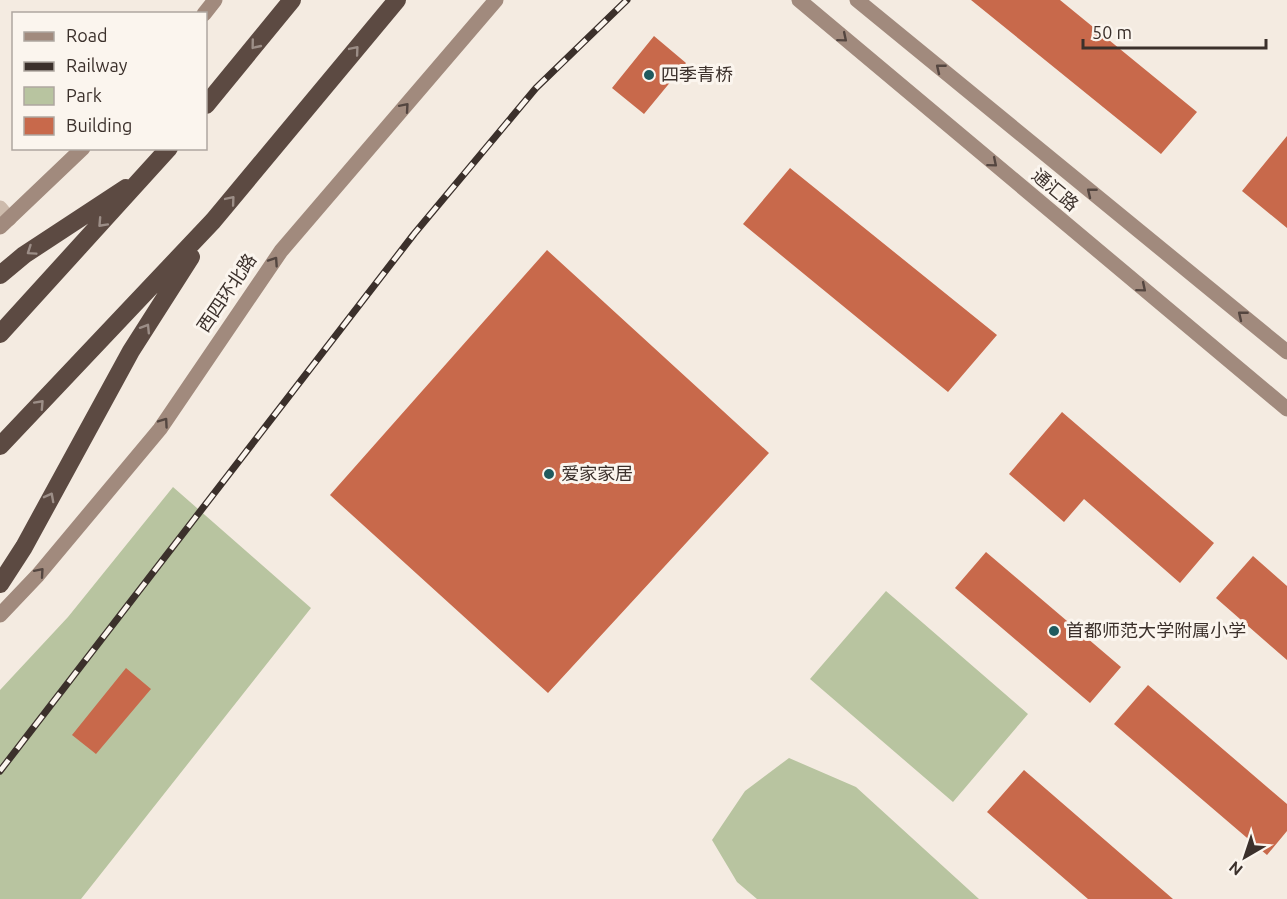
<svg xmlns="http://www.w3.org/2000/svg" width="1287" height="899" font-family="Ubuntu,'Noto Sans SC',sans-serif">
<rect width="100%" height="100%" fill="#f4ebe1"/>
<path fill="#b8c4a0" d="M173,487L311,608L81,899H0V690L68,617Z
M886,591L1028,714L953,802L810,679Z
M789,758L856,787L979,899H757L737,882L712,840L745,791Z"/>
<path fill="#c8694b" d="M971,0H1060L1197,112L1161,154Z
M654,36L686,63L644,114L612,88Z
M1287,136V228L1242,191Z
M790,168L997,335L948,392L743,224Z
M547,250L769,453L548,693L330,495Z
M1062,412L1214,543L1180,583L1084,499L1064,522L1009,474Z
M986,552L1121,667L1090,703L955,588Z
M1253,556L1287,586V660L1216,598Z
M126,668L151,689L96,754L72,735Z
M1148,685L1287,804V831L1267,855L1114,724Z
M1024,770L1173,899H1088L987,812Z"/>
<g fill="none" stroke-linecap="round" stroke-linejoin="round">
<path stroke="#cdbbac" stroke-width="15" d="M0,208L9,219"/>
<path stroke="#a18a7d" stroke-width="15" d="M799,0L1287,409
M857,0L1287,352
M204,14L215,0
M0,227L83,148
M0,615L38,575L160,429L281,251L496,0"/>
<path stroke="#5c4a42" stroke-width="18" d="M206,105L292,0
M0,275L24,255L126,188
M0,334L169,148
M0,446L213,221L397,0
M0,584L24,547L131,351L191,257"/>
<g stroke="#3b302b" stroke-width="7">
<path id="rail" d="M0,771L414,234L536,88L627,0"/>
</g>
<use href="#rail" stroke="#fbf5ee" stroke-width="4.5" stroke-dasharray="14" stroke-linecap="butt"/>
</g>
<defs><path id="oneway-chevron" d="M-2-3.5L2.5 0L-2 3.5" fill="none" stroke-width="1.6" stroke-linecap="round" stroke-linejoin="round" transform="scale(1.5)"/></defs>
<g stroke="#544640">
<use href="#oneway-chevron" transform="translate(843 38) rotate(40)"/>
<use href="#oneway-chevron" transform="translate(940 68) rotate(-141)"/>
<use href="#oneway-chevron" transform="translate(405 107) rotate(-49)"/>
<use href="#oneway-chevron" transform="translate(993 163) rotate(40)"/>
<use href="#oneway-chevron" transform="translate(1091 192) rotate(-141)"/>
<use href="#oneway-chevron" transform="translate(274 261) rotate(-56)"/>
<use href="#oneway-chevron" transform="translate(1142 288) rotate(40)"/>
<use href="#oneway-chevron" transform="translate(1242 315) rotate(-141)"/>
<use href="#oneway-chevron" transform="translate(164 422) rotate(-55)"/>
<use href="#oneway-chevron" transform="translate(40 572) rotate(-49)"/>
</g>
<g stroke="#9c8e87">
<use href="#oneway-chevron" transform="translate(255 45) rotate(129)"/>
<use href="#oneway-chevron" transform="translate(355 50) rotate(-50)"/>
<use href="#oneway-chevron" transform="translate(231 200) rotate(-50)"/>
<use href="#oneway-chevron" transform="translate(102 223) rotate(133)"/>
<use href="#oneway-chevron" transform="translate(31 251) rotate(146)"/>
<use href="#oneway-chevron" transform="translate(146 328) rotate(-58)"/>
<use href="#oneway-chevron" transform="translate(40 404) rotate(-47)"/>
<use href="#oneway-chevron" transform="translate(50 497) rotate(-62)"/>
</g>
<g fill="#1f5a5e" stroke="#fbf5ee" stroke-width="2">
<circle cx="649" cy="75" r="6"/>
<circle cx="549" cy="474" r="6"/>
<circle cx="1054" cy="631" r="6"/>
</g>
<g text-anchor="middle" stroke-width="6" stroke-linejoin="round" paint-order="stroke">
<g font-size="18" fill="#3b302b" stroke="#fbf5ee" text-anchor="start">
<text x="661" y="81">四季青桥</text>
<text x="561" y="480">爱家家居</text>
<text x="1066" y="637">首都师范大学附属小学</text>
</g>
<g font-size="18" fill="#3b302b" stroke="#fbf5ee">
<text transform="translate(1055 190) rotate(40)" y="6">通汇路</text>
<text transform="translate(227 293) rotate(-56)" y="6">西四环北路</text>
</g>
</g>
<rect x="12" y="12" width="195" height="138" fill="#fbf5ee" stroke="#aea6a0" stroke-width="1.5"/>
<rect x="24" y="32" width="30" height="9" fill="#a18a7d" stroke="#aea6a0" stroke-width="1.5"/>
<text x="66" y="42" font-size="18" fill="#3b302b">Road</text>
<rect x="24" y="62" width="30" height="9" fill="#3b302b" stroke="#aea6a0" stroke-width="1.5"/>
<text x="66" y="72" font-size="18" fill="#3b302b">Railway</text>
<rect x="24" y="87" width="30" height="18" fill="#b8c4a0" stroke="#aea6a0" stroke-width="1.5"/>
<text x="66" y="102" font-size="18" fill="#3b302b">Park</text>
<rect x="24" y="117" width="30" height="18" fill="#c8694b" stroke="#aea6a0" stroke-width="1.5"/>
<text x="66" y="132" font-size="18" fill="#3b302b">Building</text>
<g transform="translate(1245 857) rotate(219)" stroke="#fbf5ee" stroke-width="4.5" paint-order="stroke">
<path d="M0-4.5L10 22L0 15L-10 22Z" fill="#3b302b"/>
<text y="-9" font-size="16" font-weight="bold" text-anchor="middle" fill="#3b302b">N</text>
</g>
<path d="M1083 39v9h183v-9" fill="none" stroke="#3b302b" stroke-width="3"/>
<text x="1092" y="39" font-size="18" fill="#3b302b" stroke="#fbf5ee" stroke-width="4.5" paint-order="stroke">50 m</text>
</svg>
